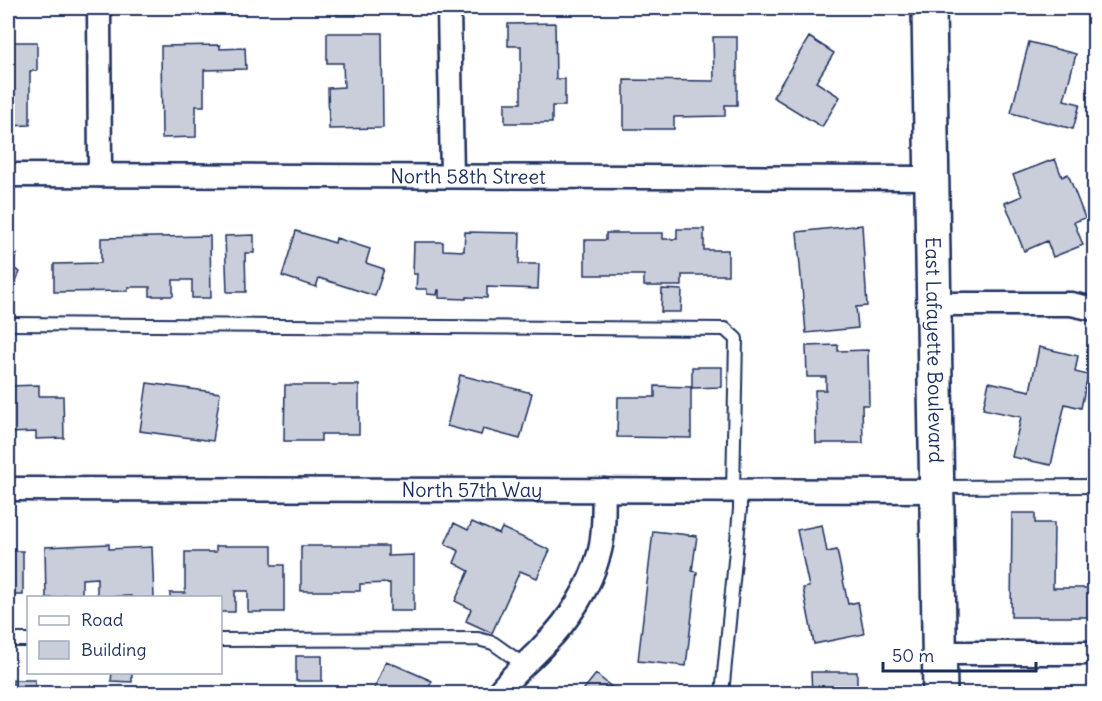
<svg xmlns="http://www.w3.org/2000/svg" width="1102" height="701" font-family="Delius,sans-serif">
<rect width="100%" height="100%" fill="#fff"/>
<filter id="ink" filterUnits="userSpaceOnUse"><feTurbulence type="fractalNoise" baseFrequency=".0167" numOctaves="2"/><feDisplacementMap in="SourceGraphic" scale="12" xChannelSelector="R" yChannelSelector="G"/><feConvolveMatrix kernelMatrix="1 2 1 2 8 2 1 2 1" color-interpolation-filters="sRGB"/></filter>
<g filter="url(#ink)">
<path fill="#caceda" stroke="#1b2f5e" stroke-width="1.5" d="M8,8H34V10H8Z
M337,8H356V16H337Z
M1023,8H1062V12H1023Z
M555,23L556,79H565V106H552V123H505V103H521V46H508V24Z
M327,33H382L383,128L329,129L328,88L344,87L343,63H327Z
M713,37H737V105H725V116L674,117V129H624V80L714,81Z
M809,37L834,53L816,82L840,97L822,127L773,97Z
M8,42H37V71H30V125L8,126Z
M1029,42L1076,54L1064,100L1080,104L1073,129L1011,113Z
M220,45V49L245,48L246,69L204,70V106H196V137L162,138L161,46Z
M1055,159L1062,177L1068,174L1085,218L1074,222L1083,245L1053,257L1047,241L1024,251L1005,203L1022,196L1013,175Z
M862,225L867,306L856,307L858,328L806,333L797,232Z
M677,229H704V250H728V275H682V286H644V275H585V240H606V233H663V239H677Z
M296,231L335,243L336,238L370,249L366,263L384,269L375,296L319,278L316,287L282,276Z
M465,232L520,233L519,264H539L538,289L487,287V298L466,297V299L439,298V290H438L437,295L427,294V289H416L417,274H413L414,242H443V250L464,251Z
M254,235V253H245L246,292H227L225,236Z
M210,236L211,298H192V280H173V296H150V287H128V291L54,292V264L101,263V238Z
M8,249L17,254L11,267L20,272L13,287L8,286Z
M662,289L682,290L681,312H661Z
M838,345V351L868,350L869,405H862L863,443H816L815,390H826V377H807L806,346Z
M1039,347L1078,356L1075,372L1088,375L1081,408L1065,404L1051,465L1012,457L1021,417L983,409L989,382L1030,391Z
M692,367H722V387L692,388Z
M8,373L9,386L39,385V396H63L64,438L36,439V432L8,433Z
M460,375L532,393L520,439L483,429L481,435L447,426Z
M147,383L220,393L213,441L140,431Z
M285,385H359V434H321V441H284Z
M655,386L691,387V438L617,437L618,397H655Z
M1012,513H1035V523H1054L1053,588H1094V617H1011Z
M472,522L499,534L502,528L550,550L537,578L520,571L492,633L466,621L471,609L455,601L469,571L454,563L459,551L445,544L454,523L468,530Z
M822,525L827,552L837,550L848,604L858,602L864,634L814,644L803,588L809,587L797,530Z
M653,531L697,536L692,571L697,572L686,666L638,661Z
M109,544V549L152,547L154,598H132L131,596L97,597V578L82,579V594L65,595V598H46L45,547Z
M216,546H272V565H284V612H248V591H235V612H220V598H170V593H185V552H216Z
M301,546H388V556L414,555V611H390V583L360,584V591H301Z
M8,551H23V595H8Z
M296,656H322V681H296Z
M386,661L432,681L426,694H372Z
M112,672H132V682L111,681Z
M811,672H857V694H812Z
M596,674L620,694H580Z
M13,680H35V694H13Z
M300,691L301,694H230Z"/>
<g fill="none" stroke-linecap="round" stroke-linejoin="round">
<g stroke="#1b2f5e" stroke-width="16">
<path id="lane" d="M8,324L725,329L736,339L733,491
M937,487L1094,486
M8,640H28
M220,640L478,639L493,643L524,665
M722,694L740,509V491"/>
</g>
<g stroke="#1b2f5e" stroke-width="27">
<g id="street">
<path d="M99,8L100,175"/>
<path d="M449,8L452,176"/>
<path id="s1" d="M8,175L931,178"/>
<path d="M933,304H1071L1094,309"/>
<path id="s2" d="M8,489L936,491"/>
<path d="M939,653H1094"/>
<path d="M497,694C511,675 530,661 545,644C569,620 590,587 599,554C605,534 603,511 604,490"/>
</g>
</g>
<g stroke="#1b2f5e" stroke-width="38">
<g id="secondary">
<path id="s3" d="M929,8L940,694"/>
</g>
</g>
<use href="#lane" stroke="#fff" stroke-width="12"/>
<use href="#street" stroke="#fff" stroke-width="22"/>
<use href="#secondary" stroke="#fff" stroke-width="33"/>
</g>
</g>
<g text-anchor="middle" stroke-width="4.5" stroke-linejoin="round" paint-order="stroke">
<g font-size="20" fill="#1b2f5e" stroke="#fff">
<text dy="7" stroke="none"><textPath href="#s1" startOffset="460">North 58th Street</textPath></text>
<text dy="7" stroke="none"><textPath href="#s3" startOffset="342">East Lafayette Boulevard</textPath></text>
<text dy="7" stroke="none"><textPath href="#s2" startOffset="464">North 57th Way</textPath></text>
</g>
</g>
<rect width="1102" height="701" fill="none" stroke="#fff" stroke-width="30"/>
<rect x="15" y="15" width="1072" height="671" fill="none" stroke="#1b2f5e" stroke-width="2" filter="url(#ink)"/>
<rect x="27" y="596" width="195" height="78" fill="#ffffff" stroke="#a4acbf" stroke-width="1.5"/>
<rect x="39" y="616" width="30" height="9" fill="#ffffff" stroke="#a4acbf" stroke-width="1.5"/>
<text x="81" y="626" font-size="18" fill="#1b2f5e">Road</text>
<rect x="39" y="641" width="30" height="18" fill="#caceda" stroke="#a4acbf" stroke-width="1.5"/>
<text x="81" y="656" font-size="18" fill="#1b2f5e">Building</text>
<path d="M883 662v9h153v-9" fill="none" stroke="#1b2f5e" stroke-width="3"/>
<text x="892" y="662" font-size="18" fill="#1b2f5e" stroke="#ffffff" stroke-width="4.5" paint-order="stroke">50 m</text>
</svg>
